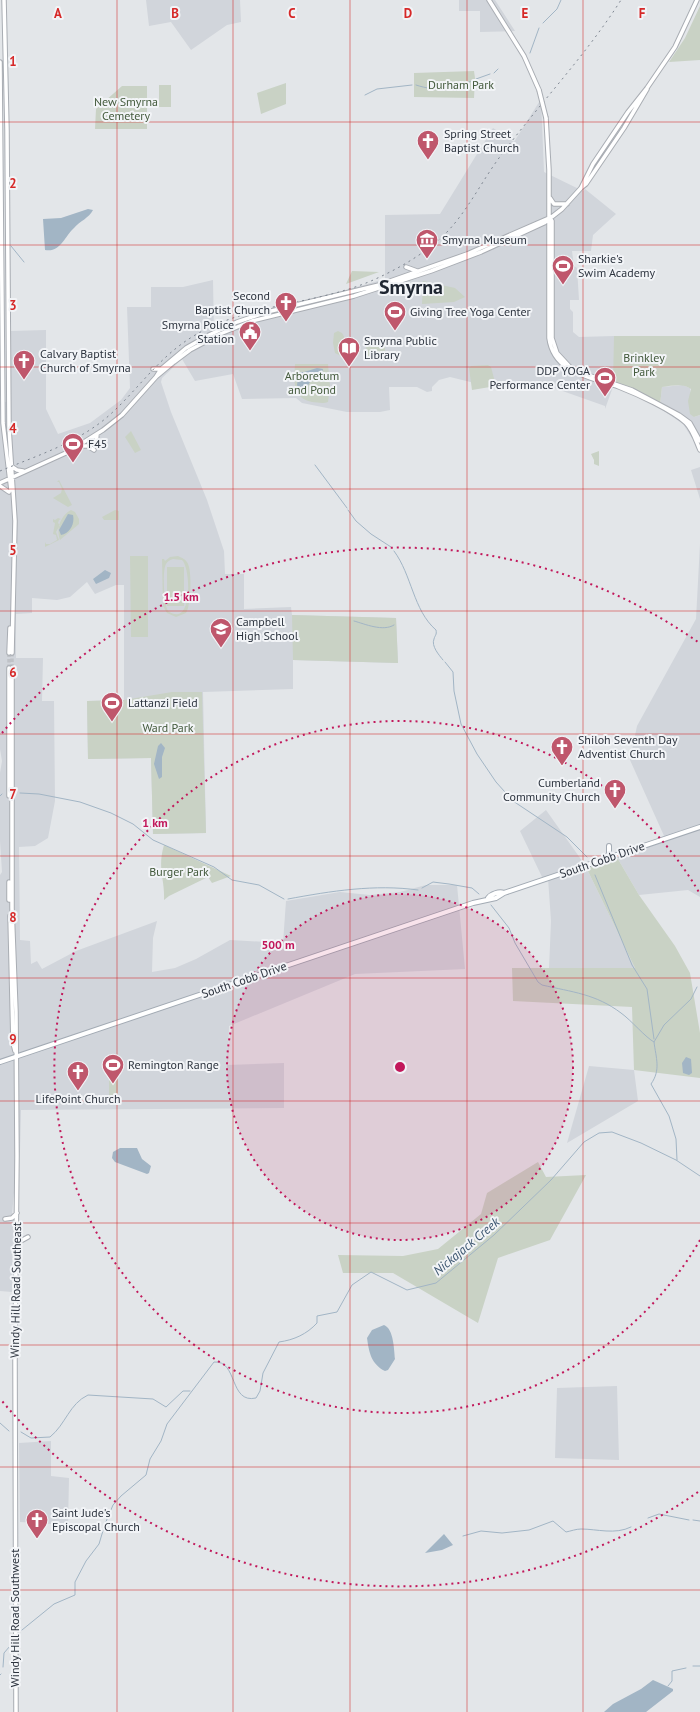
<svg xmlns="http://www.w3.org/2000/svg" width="700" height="1712" font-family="'PT Sans',sans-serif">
<rect width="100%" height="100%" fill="#e3e6e9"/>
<path fill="#d1d5db" d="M146,0H240L241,22L227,25L191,50L171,22L149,26Z
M459,0H495L515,31L480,32V11H459Z
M541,99L544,172L583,191L585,189L616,214L593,235L591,251H572L574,266L577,268L579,300H570V309L573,312V332L579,337L614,336V383L660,405L662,387L683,385L690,388L694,417L700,415V445L698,440L692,438L683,424L661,409L614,384L605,409V406L554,388L499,389L450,377L439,380L432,387V391L427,392L417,387H389L390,410L380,412H347L302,403L296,398L242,399L233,374L195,381L182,359L162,378L161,382L171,412L207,500L224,551L225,574H244V609L291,607L292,615L396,618L398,663L293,660V689L203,692L206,833L153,834L151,758L88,759L87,701L124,700V585H116L95,594L87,582L70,597L57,600L32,598V613L16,614V658H43L42,701H54L55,801L48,838L35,846L19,847L20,940L30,941L31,964L37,961L42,969L76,951L157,921L153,938L152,972L175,968L196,959L230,940L283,943L286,901L340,892L370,895L400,892L426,885H457L465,969L355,974L229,1026L228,1065L284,1063V1108L21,1110L20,1151L15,1182L12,1214L13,1222L20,1235L13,1231L12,1292L0,1291V875L2,872L0,841V773L2,761L0,749V402H11L10,331L46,330V409L58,434L90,423L121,400L130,388L127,307H151V287H183L213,280L214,337L235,321L385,279V215L440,214L493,128L514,142Z
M700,467V499L691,470Z
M700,544V897L688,890L639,895L615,854L665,838L630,760L637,726L696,619Z
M546,810L585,865L635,968L549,969L551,921L548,878L543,879L520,831Z
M589,1066L634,1070L638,1101L567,1143Z
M617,1386L619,1460L555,1458L557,1388Z
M51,1441V1476L69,1478L68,1525L20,1522L19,1443Z"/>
<path fill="#c9d2c5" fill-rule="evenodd" d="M700,6V60L669,62L685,38Z
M474,71L475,78L474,98L414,97V73Z
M286,83V104L261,114L257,93Z
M159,85H171V107H159Z
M122,86H147V129H95L96,109Z
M352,271L379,272L346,284Z
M423,281L455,288L465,297L454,302L422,304Z
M338,331L342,333C347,340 349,351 341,356L335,353L333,343L334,333Z
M614,336H700V415L694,417L690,414L688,401L691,389C683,383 672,386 662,387L660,405L613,384Z
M351,340L358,343V354L356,355L351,353C349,349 348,344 351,340Z
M366,345H385V357L367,358Z
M295,364H328L330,386L328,402C323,404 317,402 312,402C292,398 294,381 295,364Z
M488,365L491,367L496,386L472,390L469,368L471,366Z
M131,431L141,450L135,453L125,437Z
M599,451V466L594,464V460L591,454Z
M59,480L72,505L68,507L53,498L61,493L62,489L59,482H57Z
M71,510L75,512L79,519V524L60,540C56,529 60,516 71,510Z
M115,510L119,511V520H104L102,517Z
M58,518L61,519L59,520L58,523L60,525L56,532L59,540L45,547V542L46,544H50L57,540L56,535L53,534L55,523L53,522V519L55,520Z
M130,556H148V637H131Z
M178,556C182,558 186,559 188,564C192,572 191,606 186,613L176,617L167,613L163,606L162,559H164L165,561L170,557ZM173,559L182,560C191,568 193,629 168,611C164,605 162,571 166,564C168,561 170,560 173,559Z
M167,567H184V606H167Z
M292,615L396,618L398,663L293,660Z
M172,692H202L206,833L153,834L151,758L88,759L87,701L124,700Z
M164,845L231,876L212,883L208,877L169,896L164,900C165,879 157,869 164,845Z
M615,854L639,895L675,946L690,973L700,1033V1078L634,1070L632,1007L513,1001L512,968H635L585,865Z
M109,1074H118V1097H109Z
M538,1162L546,1177L586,1175L550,1240L498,1258L478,1323L393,1273H343L338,1255L403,1256L438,1249L481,1214L487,1193Z"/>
<path fill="#a2b5c5" d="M88,209L93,210C89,218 80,221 74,228C65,236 60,253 45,250L43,219L61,218Z
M317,368L323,369L322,374L310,382L304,392L300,391L297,385L299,372H304Z
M68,514L73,515C75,524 70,533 61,535L59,530Z
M105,570L111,573L109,578L96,584L93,579Z
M161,743L165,748L162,757V777L159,779L154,764L158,746Z
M686,1057L691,1059L692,1073L689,1075L683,1073L682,1063Z
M120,1148H137L142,1159L151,1166L149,1173L147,1174L115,1162L112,1158L113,1152Z
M384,1325C394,1329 394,1350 395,1359L388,1370L385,1371C371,1364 369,1352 367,1338L372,1330Z
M444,1534L453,1545L442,1550L425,1553Z
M653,1680L673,1689V1691L646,1712H604L613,1704L641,1689Z"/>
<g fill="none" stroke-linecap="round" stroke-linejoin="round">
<path stroke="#a2b5c5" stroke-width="1" d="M543,23L557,9L561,0
M530,53L539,28
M494,73L498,69
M476,79L490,74
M416,85C437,92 453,89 474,80
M365,95L377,89L412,85
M11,246L24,262
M315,465L347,508
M348,510L356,521L371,534L391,547
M394,551C412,575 413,610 436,630C437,635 435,635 434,639C431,646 439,655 443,660
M354,621C365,624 383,632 394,625
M445,662L453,672L454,691L461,724L477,754L496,782L513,801L567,837L587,857
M20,793L39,794L80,802L111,813L133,824L153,840L214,867L232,880L259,885L284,899
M0,796L2,794
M595,875L632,965L647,989L654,1039
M422,888L433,882L449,884L472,888L479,894
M288,899C331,891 375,884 418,890
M491,905L509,928L515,943L538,982L542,985C572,992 596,994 621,1013C631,1020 646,1038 654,1042
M677,1160L676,1139L669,1116L651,1084C661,1070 656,1058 654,1042L664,1025L691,999L697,987
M0,1423L9,1431
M21,1432L31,1438L50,1437C66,1424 69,1404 88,1395L153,1399L166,1407L183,1391H190
M648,1518L659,1514L689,1520
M693,1520L700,1521
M463,1536L481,1531L502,1533L529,1530L553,1521L566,1532C571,1531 576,1529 581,1529C597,1529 615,1535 631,1527
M22,1630L54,1604L75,1595V1582L86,1561L99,1544L105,1524L113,1505L121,1496L146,1475L150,1459L161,1441L167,1424L214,1362C238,1360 229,1404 256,1398L260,1391L263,1373L279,1342C294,1340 307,1334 317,1323V1316L337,1312L352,1285L371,1272L407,1290L436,1283L494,1235L551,1180L584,1142L599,1133L612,1132L641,1143L676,1160L700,1176
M693,1666H700
M3,1667L4,1653L10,1646
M0,1675L1,1674
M668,1686L672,1681V1671L686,1668"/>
<path stroke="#bfc2c7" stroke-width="3.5" stroke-dasharray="3.5 2" stroke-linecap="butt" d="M12,653V668
M9,668V653"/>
<g stroke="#a9adb3" stroke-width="5.5">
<path id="secondary" d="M4,0L7,130L9,428L15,521L12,653
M489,0L524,56L539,90
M0,62L3,423L11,490
M546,118L549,170V338C554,374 591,377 619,387C637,394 672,410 686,423C693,430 696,441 700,450
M581,188L586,184L624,128L647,89
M550,198L554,204H567
M550,218L552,221V338L557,353L570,367L579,372L632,390L679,415L690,423L700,441
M406,267L417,271
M153,369H161
M156,377L161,369L186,348L209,335L237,322L267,312L379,285L467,254L549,218
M96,445L97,434
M78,446H88L94,450
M11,466L17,470L23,471
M0,483L68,452L103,430L122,415L156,377L174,362L190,350L220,334L252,321L354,296L431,271L481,252L544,223L562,209L581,188L593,164L628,112L647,88L675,47L697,0
M0,486L9,492
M9,653L10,628
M9,668V796
M12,668V908L16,1012L17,1156L15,1360L16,1712
M9,882V900
M10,916L13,1043L15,1051
M5,1219L12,1218L17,1213
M17,1243L28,1237"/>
</g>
<g stroke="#a3abb4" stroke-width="6">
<path id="primary" d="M605,858L609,854V846
M488,898C491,894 499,891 504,893L700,827
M0,1062L473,903L496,898L504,893"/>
</g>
<use href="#secondary" stroke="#fff" stroke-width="3.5"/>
<use href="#primary" stroke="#fff" stroke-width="4"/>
<path stroke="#7e8691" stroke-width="1" stroke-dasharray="2 4" stroke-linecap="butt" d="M0,471C36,456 74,444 105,419C138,391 158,356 197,334C251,303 314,305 371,281C396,270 423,255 443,236C467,213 482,180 502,154C541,102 586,55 621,0"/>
<g stroke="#a9adb3" stroke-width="5.5" stroke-linecap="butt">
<path id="secondary-bridge" d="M539,90L546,118"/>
</g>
<use href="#secondary-bridge" stroke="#fff" stroke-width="3.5"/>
</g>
<path fill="none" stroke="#d62828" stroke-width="1" stroke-opacity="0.55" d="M117,0V1712M233,0V1712M350,0V1712M467,0V1712M583,0V1712M0,122H700M0,245H700M0,367H700M0,489H700M0,611H700M0,734H700M0,856H700M0,978H700M0,1101H700M0,1223H700M0,1345H700M0,1467H700M0,1590H700"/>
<circle cx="400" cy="1067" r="173" fill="#c2185b" fill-opacity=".12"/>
<g fill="none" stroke="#c2185b" stroke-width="2" stroke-dasharray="2 4">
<circle cx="400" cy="1067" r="173"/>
<path d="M700 1240A346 346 0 1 1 700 894"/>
<path d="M698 1492A519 519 0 0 1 2 1401M2 733A519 519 0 0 1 698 642"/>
</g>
<defs>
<g id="church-pin" transform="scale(1.15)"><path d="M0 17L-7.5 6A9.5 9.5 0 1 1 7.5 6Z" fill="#bf576c" stroke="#f2f4f7"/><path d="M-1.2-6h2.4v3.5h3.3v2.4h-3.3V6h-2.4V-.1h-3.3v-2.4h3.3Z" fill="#fff"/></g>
<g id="museum-pin" transform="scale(1.15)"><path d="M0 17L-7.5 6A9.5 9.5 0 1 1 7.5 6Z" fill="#bf576c" stroke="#f2f4f7"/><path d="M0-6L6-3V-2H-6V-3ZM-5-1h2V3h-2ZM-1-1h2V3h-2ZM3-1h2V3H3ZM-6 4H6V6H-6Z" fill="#fff"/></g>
<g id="stadium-pin" transform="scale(1.15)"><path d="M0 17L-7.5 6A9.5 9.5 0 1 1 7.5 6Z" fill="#bf576c" stroke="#f2f4f7"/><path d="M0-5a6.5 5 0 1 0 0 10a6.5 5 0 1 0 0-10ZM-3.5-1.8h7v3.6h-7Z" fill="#fff"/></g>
<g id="civic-pin" transform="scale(1.15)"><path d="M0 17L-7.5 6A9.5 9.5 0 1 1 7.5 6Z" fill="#bf576c" stroke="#f2f4f7"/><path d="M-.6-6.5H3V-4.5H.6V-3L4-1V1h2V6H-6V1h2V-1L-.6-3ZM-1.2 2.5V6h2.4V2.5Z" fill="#fff"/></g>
<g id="library-pin" transform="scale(1.15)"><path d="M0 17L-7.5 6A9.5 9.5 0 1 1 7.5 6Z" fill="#bf576c" stroke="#f2f4f7"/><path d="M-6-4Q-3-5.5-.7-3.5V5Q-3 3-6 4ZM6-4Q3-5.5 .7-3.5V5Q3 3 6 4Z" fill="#fff"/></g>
<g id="school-pin" transform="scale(1.15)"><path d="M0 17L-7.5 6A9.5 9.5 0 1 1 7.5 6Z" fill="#bf576c" stroke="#f2f4f7"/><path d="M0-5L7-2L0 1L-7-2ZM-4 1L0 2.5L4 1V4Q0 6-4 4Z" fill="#fff"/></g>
</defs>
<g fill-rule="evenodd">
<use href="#church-pin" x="428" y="141"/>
<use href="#museum-pin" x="427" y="240"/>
<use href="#stadium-pin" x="563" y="266"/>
<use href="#church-pin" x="286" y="303"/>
<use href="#stadium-pin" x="395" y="312"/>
<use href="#civic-pin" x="250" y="332"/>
<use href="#library-pin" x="349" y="348"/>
<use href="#church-pin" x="24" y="361"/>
<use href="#stadium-pin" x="605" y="378"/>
<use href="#stadium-pin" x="73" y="444"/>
<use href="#school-pin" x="221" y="629"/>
<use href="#stadium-pin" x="112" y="703"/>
<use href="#church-pin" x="562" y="747"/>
<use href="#church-pin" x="615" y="790"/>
<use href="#stadium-pin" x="113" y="1065"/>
<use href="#church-pin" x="78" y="1072"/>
<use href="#church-pin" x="37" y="1520"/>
</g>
<g text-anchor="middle" stroke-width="4" stroke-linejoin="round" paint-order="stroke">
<g font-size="12" fill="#435a3c" stroke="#f2f4f7">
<text x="461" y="89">Durham Park</text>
<text x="126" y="106">New Smyrna<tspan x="126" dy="14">Cemetery</tspan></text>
<text x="644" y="362">Brinkley<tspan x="644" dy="14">Park</tspan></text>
<text x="312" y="380">Arboretum<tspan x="312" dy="14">and Pond</tspan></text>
<text x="168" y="732">Ward Park</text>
<text x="179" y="876">Burger Park</text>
</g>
<g font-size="12" fill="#2d343f" stroke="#f2f4f7" text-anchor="start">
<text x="444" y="138">Spring Street<tspan x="444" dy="14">Baptist Church</tspan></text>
<text x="442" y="244">Smyrna Museum</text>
<text x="578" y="263">Sharkie's<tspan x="578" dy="14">Swim Academy</tspan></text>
<text x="270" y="300" text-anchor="end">Second<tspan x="270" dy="14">Baptist Church</tspan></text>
<text x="410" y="316">Giving Tree Yoga Center</text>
<text x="234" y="329" text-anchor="end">Smyrna Police<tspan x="234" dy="14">Station</tspan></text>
<text x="364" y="345">Smyrna Public<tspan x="364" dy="14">Library</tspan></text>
<text x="40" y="358">Calvary Baptist<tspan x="40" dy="14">Church of Smyrna</tspan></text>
<text x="590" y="375" text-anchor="end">DDP YOGA<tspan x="590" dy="14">Performance Center</tspan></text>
<text x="88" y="448">F45</text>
<text x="236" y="626">Campbell<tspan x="236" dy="14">High School</tspan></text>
<text x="128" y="707">Lattanzi Field</text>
<text x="578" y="744">Shiloh Seventh Day<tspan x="578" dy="14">Adventist Church</tspan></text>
<text x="600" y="787" text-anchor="end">Cumberland<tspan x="600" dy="14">Community Church</tspan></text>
<text x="128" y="1069">Remington Range</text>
<text x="78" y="1103" text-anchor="middle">LifePoint Church</text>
<text x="52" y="1517">Saint Jude's<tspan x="52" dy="14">Episcopal Church</tspan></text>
</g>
<g font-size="12" fill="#2d343f" stroke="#f2f4f7">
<text transform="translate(602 860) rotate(-19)" y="4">South Cobb Drive</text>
<text transform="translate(244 980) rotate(-19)" y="4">South Cobb Drive</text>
<text transform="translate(16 1290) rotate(-89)" y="4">Windy Hill Road Southeast</text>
<text transform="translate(15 1618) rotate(-90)" y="4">Windy Hill Road Southwest</text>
</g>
<g font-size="13" font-style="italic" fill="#3b556f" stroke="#f2f4f7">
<text transform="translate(466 1246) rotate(-40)" y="5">Nickajack Creek</text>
</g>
<g font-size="20" font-weight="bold" fill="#1f2631" stroke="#f2f4f7">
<text x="411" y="294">Smyrna</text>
</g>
</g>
<g font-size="13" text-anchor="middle" font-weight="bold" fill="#d62828" stroke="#f2f4f7" stroke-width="4" stroke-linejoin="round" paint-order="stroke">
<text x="58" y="18">A</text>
<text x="175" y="18">B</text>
<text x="292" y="18">C</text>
<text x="408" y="18">D</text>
<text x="525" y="18">E</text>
<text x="642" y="18">F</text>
<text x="13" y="66">1</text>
<text x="13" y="188">2</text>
<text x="13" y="310">3</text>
<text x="13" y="433">4</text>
<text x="13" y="555">5</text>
<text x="13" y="677">6</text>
<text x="13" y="799">7</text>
<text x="13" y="922">8</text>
<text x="13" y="1044">9</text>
</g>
<circle cx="400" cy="1067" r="6" fill="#c2185b" stroke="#f2f4f7" stroke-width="2"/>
<g font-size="12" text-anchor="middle" font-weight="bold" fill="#c2185b" stroke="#f2f4f7" stroke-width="4" stroke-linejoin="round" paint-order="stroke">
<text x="181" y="601">1.5 km</text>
<text x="155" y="827">1 km</text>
<text x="278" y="949">500 m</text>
</g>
</svg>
